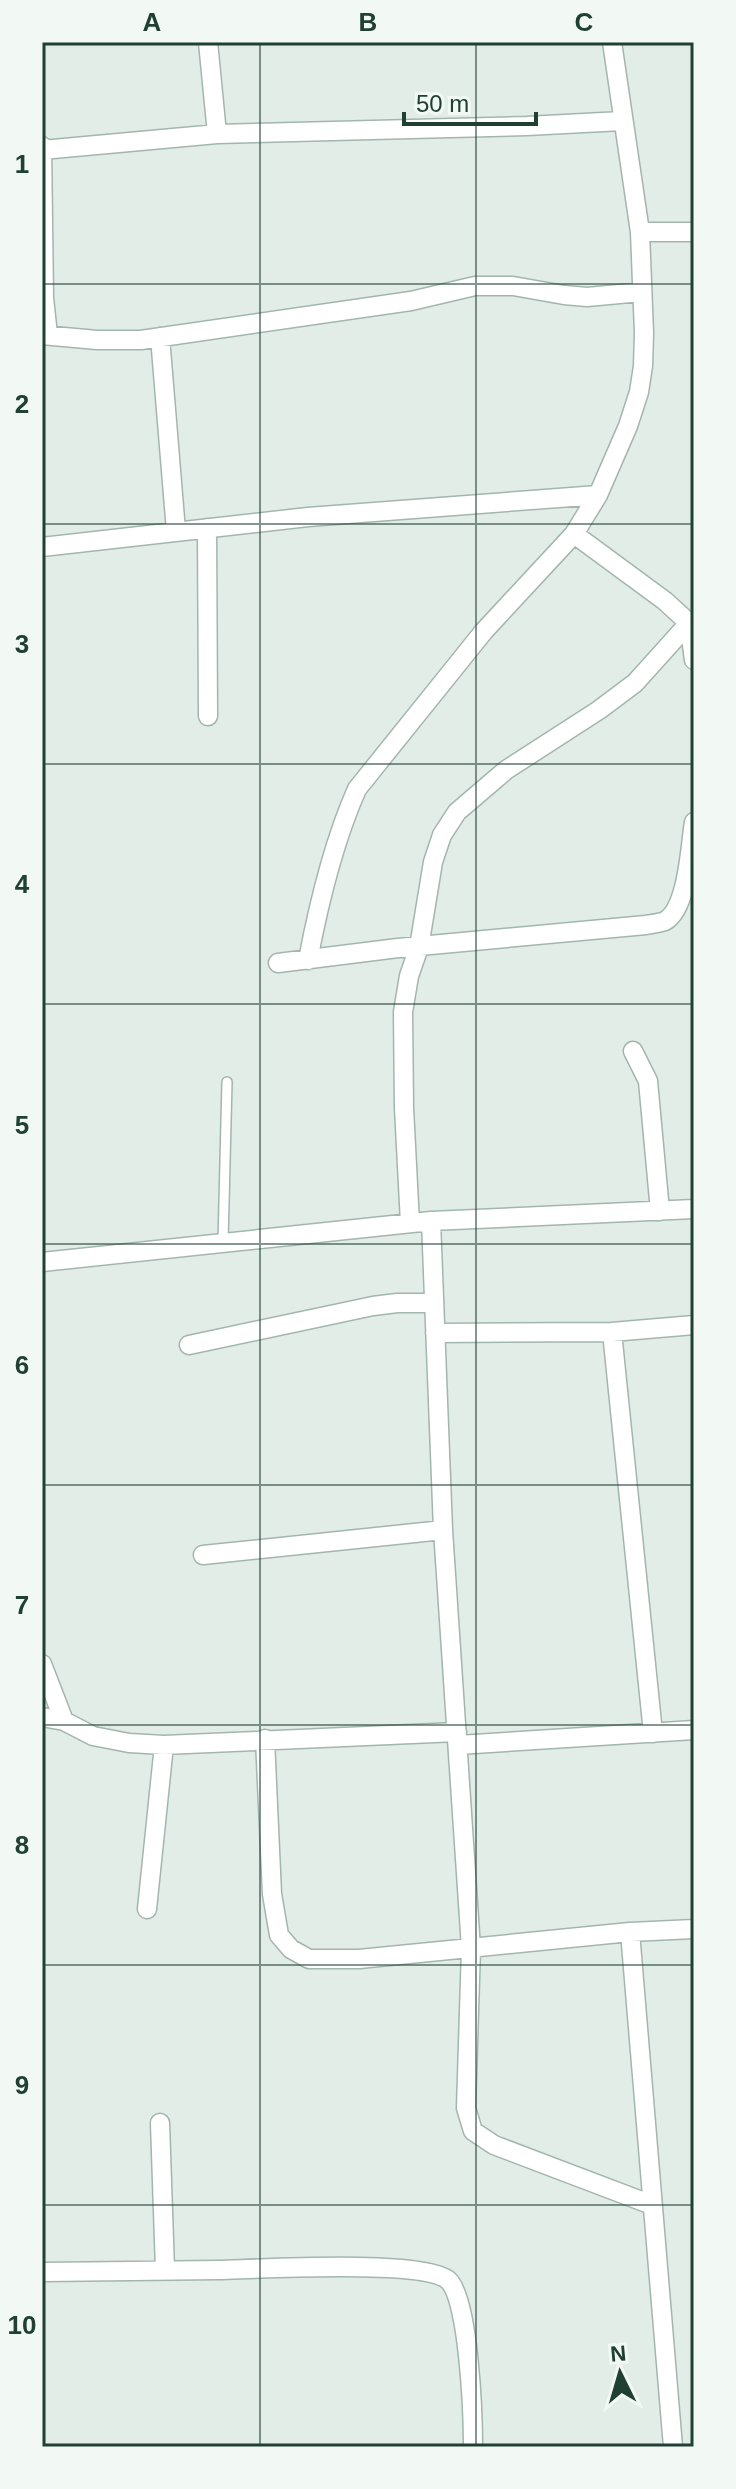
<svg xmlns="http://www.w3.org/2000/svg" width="736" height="2489" font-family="Helvetica,sans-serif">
<rect width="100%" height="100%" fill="#e1ede6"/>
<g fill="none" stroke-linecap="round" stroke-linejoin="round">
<g stroke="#a3b6ad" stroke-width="12">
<path id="lane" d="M223,1242L227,1082"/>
</g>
<g stroke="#a3b6ad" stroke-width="21">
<path id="street" d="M208,42L217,134
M42,146L44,298L48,335
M42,150L217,134L527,126L622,121
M640,232H694
M42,335L97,340H141L411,301L475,286H513L564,295L587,297L641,292
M160,337L176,531
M207,528L208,716
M574,534L665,601L689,623L694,660
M42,547L308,517L598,495
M308,960C319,902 333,843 357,789L484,631L574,534L598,495L628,426L639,392L643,366L644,333L640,232L612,42
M278,963L398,948L646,925C652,924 660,923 665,921C688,908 690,846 694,822
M633,1051L648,1081L660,1211
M431,1221L443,1530L471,1948L466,2108L473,2131L494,2145L652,2205
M410,1223L404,1108L403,1012L409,976L419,947L433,862L442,835L457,812L506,770L599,710L635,683L689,623H694
M42,1262L431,1221L694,1209
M612,1332L653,1733
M435,1333L612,1332L694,1325
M189,1345L373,1306L397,1303H433
M203,1555L443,1530
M42,1664L64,1721
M42,1717L64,1721L93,1736L129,1743L164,1745L457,1732
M265,1739L272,1894L279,1935L291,1949L309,1959H359L630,1932L694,1929
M458,1745L694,1730
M147,1909L164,1745
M630,1932L673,2447
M160,2123L165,2270
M42,2272C101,2271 160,2271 219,2270C258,2269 423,2259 448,2280C469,2298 473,2416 473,2447"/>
</g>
<use href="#lane" stroke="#fff" stroke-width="9"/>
<use href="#street" stroke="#fff" stroke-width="18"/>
</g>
<path fill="none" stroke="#1f4033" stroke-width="2" stroke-opacity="0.55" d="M260,42V2447M476,42V2447M42,284H694M42,524H694M42,764H694M42,1004H694M42,1244H694M42,1485H694M42,1725H694M42,1965H694M42,2205H694"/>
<rect width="736" height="2489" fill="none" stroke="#f2f9f4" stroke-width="88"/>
<g transform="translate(620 2373) rotate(355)" stroke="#f2f9f4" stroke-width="6" paint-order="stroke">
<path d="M0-6L14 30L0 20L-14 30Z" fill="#1f4033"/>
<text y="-12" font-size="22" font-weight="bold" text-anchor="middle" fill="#1f4033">N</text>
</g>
<path d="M404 112v12h132v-12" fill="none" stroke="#1f4033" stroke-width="4"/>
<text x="416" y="112" font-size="24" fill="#1f4033" stroke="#f2f9f4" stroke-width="6" paint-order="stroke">50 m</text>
<rect x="44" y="44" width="648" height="2401" fill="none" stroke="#1f4033" stroke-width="3"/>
<g font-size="26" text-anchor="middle" font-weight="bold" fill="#1f4033">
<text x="152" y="31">A</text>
<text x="368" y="31">B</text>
<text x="584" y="31">C</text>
<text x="22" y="173">1</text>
<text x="22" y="413">2</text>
<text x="22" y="653">3</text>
<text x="22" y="893">4</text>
<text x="22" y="1134">5</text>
<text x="22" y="1374">6</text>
<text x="22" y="1614">7</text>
<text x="22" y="1854">8</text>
<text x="22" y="2094">9</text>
<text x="22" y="2334">10</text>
</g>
</svg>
